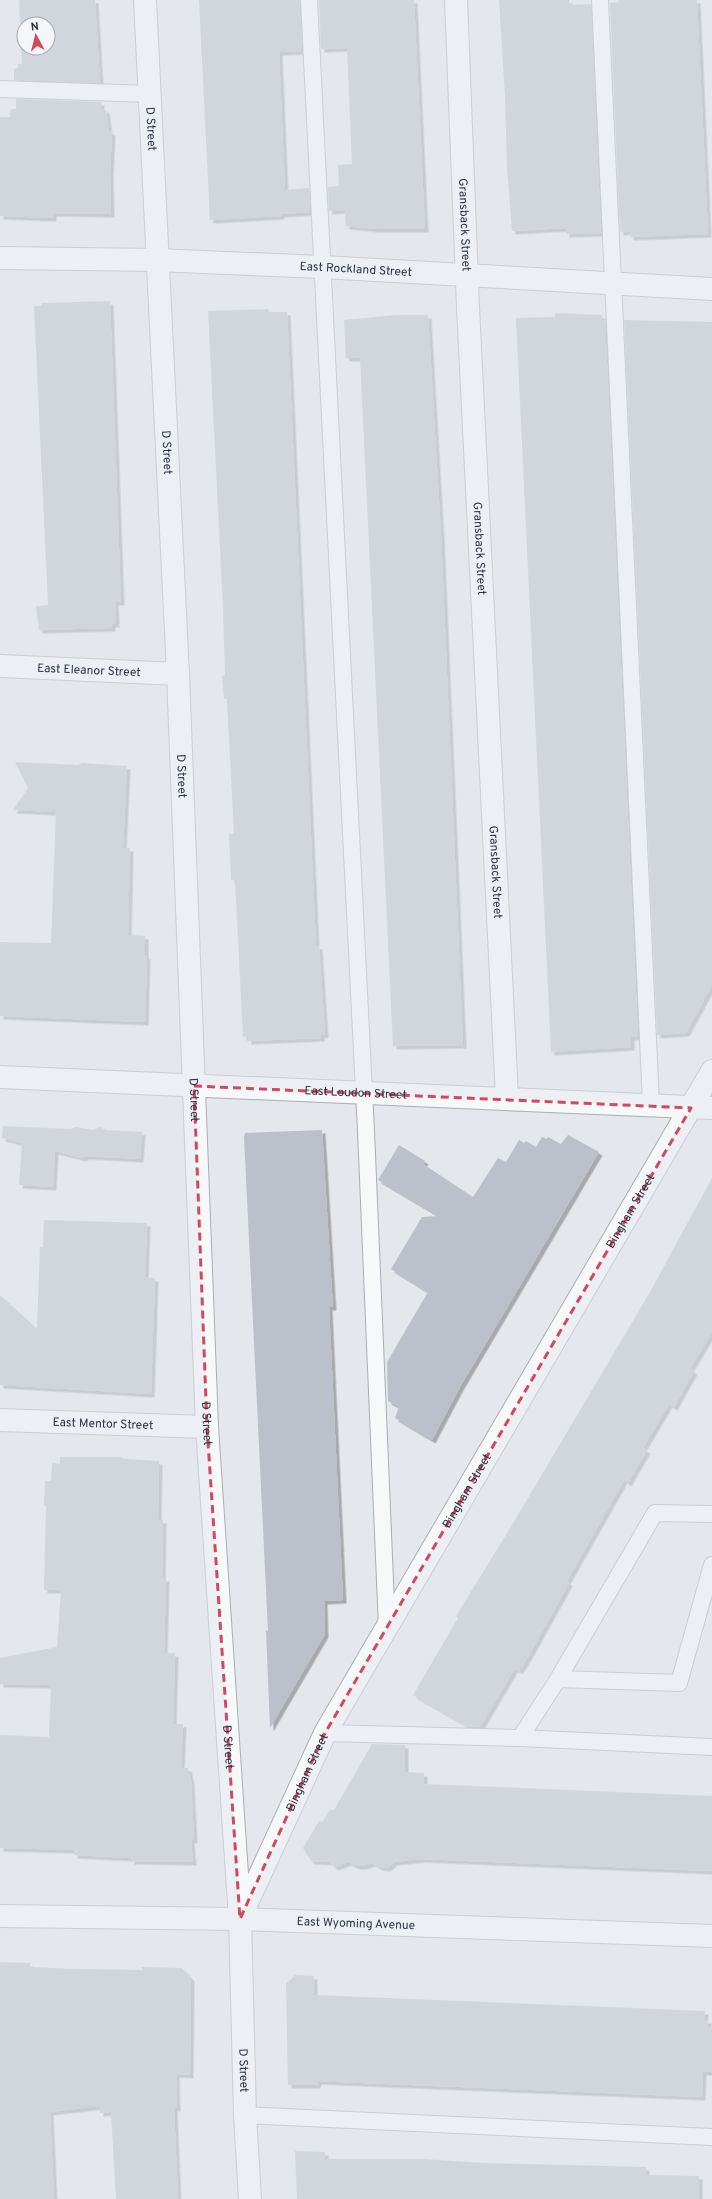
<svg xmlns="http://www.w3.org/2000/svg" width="712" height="2199" font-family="Overpass,sans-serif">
<defs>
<filter id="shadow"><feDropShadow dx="3.5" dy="3.5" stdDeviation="0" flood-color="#0004"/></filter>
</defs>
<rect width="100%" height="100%" fill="#e4e7ec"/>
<path fill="#bbc0ca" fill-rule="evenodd" filter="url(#shadow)" d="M19,0H95L100,83L14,80V69L18,68V64H22ZM24,24H48V48H24Z
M199,0H300L302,51L279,52L285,190L309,188L310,212L281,214V216L210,220Z
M319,0H414L425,229H376L346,226L345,210L329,211L328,187L339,186L338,165L352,164L347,48L321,49Z
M499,0H569V5L591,4L601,233L566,234V228L512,231L507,166L505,96Z
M618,0H697L708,234L630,237V231L620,232L610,3L619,2Z
M16,99L101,102V109L106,110L109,131L112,132L110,173L111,214L53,213V218L0,216V117H10L11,109H16Z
M110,301L121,602H115L116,624H112V628L39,630L36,606L48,605L34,306H41L42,303Z
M268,309L269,312H287L316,946H319L325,1034L321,1035V1038L248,1041V1036L243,1037L235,880H231L229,834H234L227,699H224L222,676L225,675L223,608L208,311Z
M555,313L602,315V319H605L638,1036L631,1037V1047L551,1052L516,318L555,317Z
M396,315H428L441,535L463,1045L393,1046L360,358H346L344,320Z
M624,320L712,322V985L686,1033L657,1035Z
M15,762L78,765L82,763L127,766L123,848H130L128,935L145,936V956L147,955L145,1022L0,1016V942L51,943L56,812L13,810L28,788Z
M3,1126L71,1129L76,1127L93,1130L99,1127L107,1130L142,1132L140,1159L86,1156L82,1158L55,1151L53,1187L19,1185L22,1143L2,1138Z
M322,1130L332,1293L333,1307H329L343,1600L324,1601L325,1634L270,1728L266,1630L268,1631L244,1137L245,1133Z
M568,1135L599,1152L460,1387L432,1440L395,1418L399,1407L388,1401L387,1362L428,1292L391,1269L422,1217L439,1216L378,1180L399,1145L425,1161L423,1164L473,1197L498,1158L506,1162L519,1140L524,1143L526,1141L536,1147L542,1137L547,1139L548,1137L561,1144Z
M712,1178V1332L690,1369L694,1371L674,1407L669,1404L643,1448L647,1450L628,1483L624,1480L567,1581L569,1583L528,1657L519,1671L515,1668L480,1727H469L413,1695L458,1618L456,1616L515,1520L650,1292Z
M44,1220L147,1223L145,1277L155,1278L151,1394L0,1385V1295L37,1329L40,1247H43Z
M60,1457H120L125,1459L159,1461L158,1520H163L162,1578H166L164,1653H175L173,1724H183L181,1768H188L191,1780L194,1840H191L193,1862L131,1861V1858L74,1855V1850L0,1848V1735L49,1737L51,1685L0,1684V1658L57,1647L61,1590H44L46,1506H44L45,1481H51L52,1463L60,1464Z
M372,1744L405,1745V1772L424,1773V1784L712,1796V1871L421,1859L394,1862L387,1868L379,1867L372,1863L363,1866H356L348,1862L335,1867L329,1862L311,1861L303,1848L319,1821L322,1822L330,1810H334Z
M0,1962L30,1963V1967L75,1969L142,1970V1967L182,1968L191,1978L190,2075L176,2074L177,2108H174L178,2199H116L111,2112L100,2113V2106L50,2112L54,2199H0Z
M295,1975L314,1976V1995L705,2011L704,2020H708L707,2028L712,2027V2072H703L702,2097L362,2083L318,2081L317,2085H288L286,1984Z
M295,2151L325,2152V2159H422L484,2163L646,2167V2175L699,2176V2199H297Z"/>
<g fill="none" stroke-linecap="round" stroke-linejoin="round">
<g stroke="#a9aeb7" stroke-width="18">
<path id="service" d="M309,0L366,1131L387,1628
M600,0L651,1104
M0,89L151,94
M558,1679L679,1683L712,1565
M325,1733L520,1738L712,1747
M520,1738L558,1679L655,1513L712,1514
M245,2115L712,2137"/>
</g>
<g stroke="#a9aeb7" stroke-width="24">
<g id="minor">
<path id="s1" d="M145,0L178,674L207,1427L240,1919L245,2115L250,2199"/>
<path id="s2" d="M456,0L468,307L507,1098"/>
<path id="s3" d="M0,258L157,260L322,267L712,289"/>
<path id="s4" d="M0,666L178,674"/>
<path id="s5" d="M0,1077L712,1108"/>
<path id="s6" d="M0,1420L207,1427"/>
<path id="s7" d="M241,1916L325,1733L712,1071"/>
</g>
</g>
<g stroke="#a9aeb7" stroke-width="24">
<g id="tertiary">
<path id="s8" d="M0,1916L240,1919L712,1936"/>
</g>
</g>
<use href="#service" stroke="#f7f8fa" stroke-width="16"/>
<use href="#minor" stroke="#f7f8fa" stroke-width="22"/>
<use href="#tertiary" stroke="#f7f8fa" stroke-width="22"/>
</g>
<path d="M0 0H712V2199H0ZM194,1086L691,1108L325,1733L240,1919L207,1427Z" fill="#e4e7ec" fill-opacity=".55" fill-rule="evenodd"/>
<path fill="none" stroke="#d1495b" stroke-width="3" stroke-dasharray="8 5" stroke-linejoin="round" d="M194,1086L691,1108L325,1733L240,1919L207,1427Z"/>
<g text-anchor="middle" stroke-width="3.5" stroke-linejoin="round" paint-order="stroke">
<g font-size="12" fill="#2b3445" stroke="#f4f6f9">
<text dy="4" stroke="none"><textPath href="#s1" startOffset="129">D Street</textPath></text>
<text dy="4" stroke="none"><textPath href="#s2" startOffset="225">Gransback Street</textPath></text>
<text dy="4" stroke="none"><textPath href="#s3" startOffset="356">East Rockland Street</textPath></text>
<text dy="4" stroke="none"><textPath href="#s1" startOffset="453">D Street</textPath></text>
<text dy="4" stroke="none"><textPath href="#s2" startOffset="549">Gransback Street</textPath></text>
<text dy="4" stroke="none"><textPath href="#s4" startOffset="89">East Eleanor Street</textPath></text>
<text dy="4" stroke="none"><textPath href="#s1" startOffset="777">D Street</textPath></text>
<text dy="4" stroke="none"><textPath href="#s2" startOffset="873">Gransback Street</textPath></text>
<text dy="4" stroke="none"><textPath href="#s5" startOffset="356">East Loudon Street</textPath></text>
<text dy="4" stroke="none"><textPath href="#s1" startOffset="1101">D Street</textPath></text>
<text dy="4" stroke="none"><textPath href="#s7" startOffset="806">Bingham Street</textPath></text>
<text dy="4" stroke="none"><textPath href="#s1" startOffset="1425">D Street</textPath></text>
<text dy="4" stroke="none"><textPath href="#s6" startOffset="103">East Mentor Street</textPath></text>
<text dy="4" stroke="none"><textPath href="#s7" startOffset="482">Bingham Street</textPath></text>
<text dy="4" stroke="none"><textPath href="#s1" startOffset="1749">D Street</textPath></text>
<text dy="4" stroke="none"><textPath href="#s7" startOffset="158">Bingham Street</textPath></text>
<text dy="4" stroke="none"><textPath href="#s8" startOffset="356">East Wyoming Avenue</textPath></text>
<text dy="4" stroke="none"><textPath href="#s1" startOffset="2073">D Street</textPath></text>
</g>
</g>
<g transform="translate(36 36) rotate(353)"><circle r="19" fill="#f4f6f9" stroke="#a4a8b1"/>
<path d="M0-3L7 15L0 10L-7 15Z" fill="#d1495b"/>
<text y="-6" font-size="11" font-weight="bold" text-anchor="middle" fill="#2b3445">N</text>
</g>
</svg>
